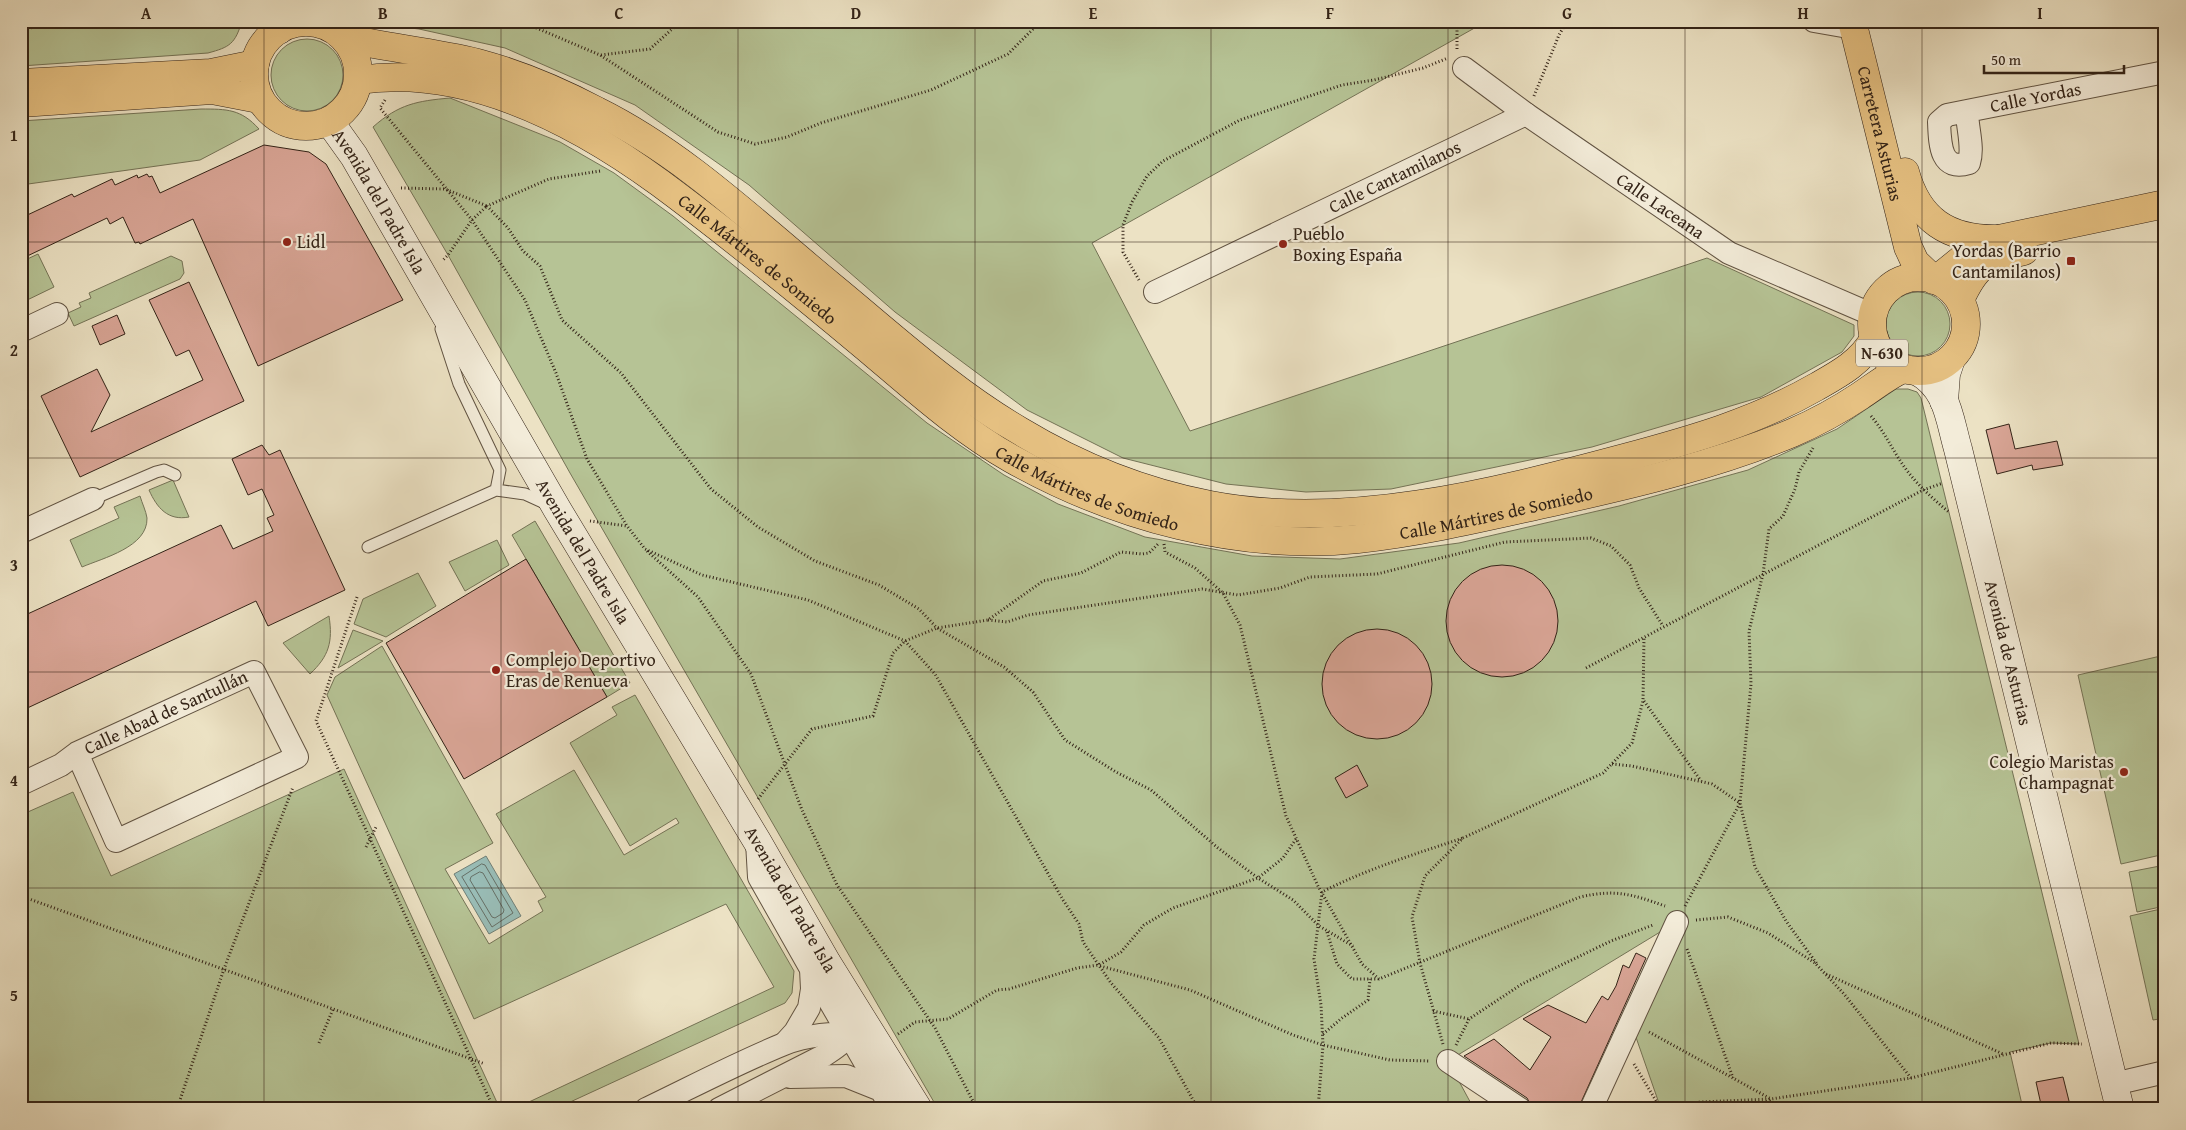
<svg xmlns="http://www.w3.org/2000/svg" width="2186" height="1130" font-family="'Gentium Book Plus',serif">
<rect width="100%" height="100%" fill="#ece2c4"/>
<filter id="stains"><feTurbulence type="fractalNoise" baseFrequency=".004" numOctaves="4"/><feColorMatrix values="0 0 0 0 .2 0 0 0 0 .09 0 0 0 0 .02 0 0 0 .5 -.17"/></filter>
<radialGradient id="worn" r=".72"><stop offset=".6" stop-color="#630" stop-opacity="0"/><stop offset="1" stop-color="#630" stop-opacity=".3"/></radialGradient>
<path fill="#b6c395" stroke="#747356" d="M21,21H242C235,44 230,47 208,53L21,66Z
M365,21H1487L1092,243L1190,431L1707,258L1854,325V336L1842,352L1761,397L1592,447L1391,489L1306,492L1226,484L1123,458L1027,410L895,312L749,185L635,105L505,48L419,29L368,23Z
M271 75a36 36 0 1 1 72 0a36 36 0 1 1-72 0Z
M450,98L560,142L614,173L673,216L927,423L1004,475L1058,504L1145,537L1252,556L1340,559L1459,543L1619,506L1748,470L1837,429L1896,389H1908L1917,392L1921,398L2079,1044L2051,1043L2010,1052L2023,1109H1661L1631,1023L1670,926L1448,1061L1474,1109H938L570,473L448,255L373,127C399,104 417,101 450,98Z
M201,109C227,109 241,109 259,129L200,160L21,185V121Z
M38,254L54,287L21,303V262Z
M171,256L182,261L184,273L180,279L74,326L68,313L81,307L79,303L91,298L89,293Z
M1886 324a32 32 0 1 1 64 0a32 32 0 1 1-64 0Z
M173,480L189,517C168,521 157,508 149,490Z
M140,496C142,503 146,511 147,518C148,547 103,558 82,567L70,540L119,518L114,507Z
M535,521L630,683L607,697L512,535Z
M497,540L509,565L465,591L449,562Z
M418,573L436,606L386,637L354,624L363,599Z
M329,616C333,642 329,656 310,674L283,643Z
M353,630L383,641L338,668Z
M382,646L493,843L445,869L489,944L543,911L538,901L546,897L496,814L574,770L624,855L679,823L676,818L630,846L570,743L617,715L612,707L635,695L794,971L792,993L785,1003L555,1109H514L774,987L726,904L474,1019L327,695L335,677Z
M2165,655V854L2121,864L2078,675Z
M344,769L500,1109H21V815L73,792L111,876Z
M2165,865V906L2137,912L2129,872Z
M2165,908V1018L2153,1020L2130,916Z"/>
<path fill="#99bdb7" stroke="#707f77" d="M486,856L521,916L489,934L454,874Z"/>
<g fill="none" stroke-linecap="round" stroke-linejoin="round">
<path stroke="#667067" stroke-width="1" d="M482,864L485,865L513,913L492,927L462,877Z
M480,872L483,873L504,910L503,913L495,918L492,917L470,880L471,877Z"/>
</g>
<path fill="#d9a596" stroke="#332317" d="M264,145L309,152L326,164L403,300L258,366L193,219L140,244L139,242L135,243L123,217L110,224L107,218L21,259V218L72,194L74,197L112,179L115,185L137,175L138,178L147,174L149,177L152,176L160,193Z
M189,282L244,401L80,477L41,396L97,369L110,395L91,432L203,380L189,350L176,356L149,300Z
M117,315L125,334L100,345L92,326Z
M2009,424L2015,449L2057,441L2063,465L2033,470L2032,465L1997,474L1986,430Z
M262,445L269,455L280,450L345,590L268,626L256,601L21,711V617L221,525L233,549L273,531L267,518L274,515L262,489L248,495L232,459Z
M526,559L607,697L464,779L386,643Z
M1446 621a56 56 0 1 1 112 0a56 56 0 1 1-112 0Z
M1322 684a55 55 0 1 1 110 0a55 55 0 1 1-110 0Z
M1357,765L1368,786L1346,798L1335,778Z
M1636,953L1646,958L1578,1109H1533L1527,1098L1464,1056L1494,1039L1530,1070L1551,1037L1523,1019L1548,1005L1586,1023L1602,996L1608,1000L1616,986L1623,965L1629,968Z
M2063,1077L2070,1105L2042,1109L2036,1082Z"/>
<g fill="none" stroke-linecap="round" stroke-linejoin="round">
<g stroke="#615342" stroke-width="13">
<path id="lane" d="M441,329L459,384L500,470L496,490
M93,499L156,472L164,470L175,475
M368,547L496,490L525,494L549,505"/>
</g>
<g stroke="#615342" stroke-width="24">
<g id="street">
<path d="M1814,21L1854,28"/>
<path id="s1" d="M1464,68L1526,114L1729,253L1873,315"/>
<path id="s2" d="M1967,111C1967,128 1974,147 1969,163C1940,172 1940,144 1939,122L1947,115L1967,111L2165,72"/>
<path id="s3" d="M1155,292L1526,114"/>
<path d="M21,331L57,314"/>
<path d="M21,532L93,499"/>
<path id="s4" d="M21,784L61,765L77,753L254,672L297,757L116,841L77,753"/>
<path d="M757,842L759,877L811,969L812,989L809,1008L795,1032L785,1043"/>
<path d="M811,969L881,1090"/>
<path d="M1448,1061L1520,1109"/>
<path d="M790,1077L846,1076L881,1090L892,1109"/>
<path d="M2114,1084L2165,1072"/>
<path d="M646,1109C692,1087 737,1063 784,1044C801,1037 840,1029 858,1038C867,1042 871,1053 876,1061"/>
<path d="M719,1109L823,1056C835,1048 848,1041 851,1027"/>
<path d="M1591,1109L1677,922"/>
</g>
</g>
<g stroke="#332317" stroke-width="29">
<g id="secondary">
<path d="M275,21L279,30"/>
<path id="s5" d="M329,121L354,156L557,509L757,841L827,963L918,1109"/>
<path id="s6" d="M1917,371C1948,388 1949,418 1958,449L2120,1109"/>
<path d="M1944,401L1946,374L1951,359"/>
</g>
</g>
<g stroke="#332317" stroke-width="29">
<g id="primary">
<path id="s7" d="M1852,21L1908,247L1915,262L1934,280"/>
<circle cx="306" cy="74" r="52"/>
<path d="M344,38C388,48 434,52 478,63C519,74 559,91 597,111C684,154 756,224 830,285C891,335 951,391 1020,431C1078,466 1144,492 1210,505C1345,531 1493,493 1624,458C1691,440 1755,422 1816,387C1839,374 1860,363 1874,339"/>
<path id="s8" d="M359,80C468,64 575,121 660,183C729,234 796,289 862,344C910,384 957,428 1012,459C1115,517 1239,551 1358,539C1424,532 1489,516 1553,502C1634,484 1715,465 1792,433C1815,423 1839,410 1860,396C1875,386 1887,376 1903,369"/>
<path d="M21,83L211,73L255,64"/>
<path d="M21,103L212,90L259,99"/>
<path d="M1905,172C1918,220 1948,240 1998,239"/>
<circle cx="1919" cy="324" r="47"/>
<path d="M1936,280L1978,246L1999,239L2165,204"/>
<path d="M1960,300C1976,265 1986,259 2024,251"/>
</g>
</g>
<path stroke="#332317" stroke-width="3" stroke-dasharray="1 2.5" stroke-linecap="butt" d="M520,21L600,55L718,132L755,144L787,137L821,123L931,90L1008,54L1041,21
M21,31L53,21
M1457,49V28L1465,21
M601,55L650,49L681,21
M1534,96L1559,35L1567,21
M385,100L380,108L472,220L525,300L556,373L587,459L627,526L645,549L702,575L808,600L905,641L935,674L1063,900L1079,924L1083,942L1111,983L1159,1038L1198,1109
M600,171L549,179L487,206L508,228L523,251L540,266L562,320L621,373L711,489L758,527L815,561L879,585L919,609L937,628L1004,667L1033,692L1065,740L1116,772L1151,790L1218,848L1258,878L1293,900L1319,926L1353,946
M401,188L445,189L487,206L472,220L448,255L442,261
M1139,280L1123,252V225L1132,202L1147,176L1163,161L1240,120L1342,85L1374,80L1423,68L1448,58
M1871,416C1884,431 1892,449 1903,465C1916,484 1932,498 1950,513
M590,521L627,526
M1164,544L1165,552L1195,568L1223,593L1240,625L1286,816L1318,886L1362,964L1379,979L1580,897C1616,889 1631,894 1665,906
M647,551L698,597L751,674L802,810L837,885L935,1028L977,1109
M357,597L316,721L494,1109
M988,620L1007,622L1028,615L1202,589L1238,595L1280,588L1310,577L1377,574L1505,542L1591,538L1611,546L1630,565L1639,588L1663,626
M1586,668L1923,490L1943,483
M1644,701L1701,781
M1612,764L1632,766L1712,784L1740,803L1755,867L1786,921L1817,964
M758,799L812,729L873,716L893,653L905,641L937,628L988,620L1043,581L1081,573L1121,552L1142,554L1149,553L1159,543
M366,847L376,827
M21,896L485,1064
M1685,906L1740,803L1751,684L1749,631L1763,574L1769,529L1783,516L1795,489L1799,472L1813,448
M1696,920L1728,917L1768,933L1815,963L1844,994L1911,1078
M1327,932L1337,964L1352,979H1378
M1687,949L1733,1078
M1100,966L1190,990L1293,1035L1323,1045L1390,1060L1430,1061
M1826,974L2003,1054
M1433,1011L1469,1019
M1649,1032L1771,1099L1755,1109
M898,1034L915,1022L948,1019L997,990L1009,989L1077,968L1099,965L1121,952L1144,925L1173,908L1258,878L1283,858L1296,839
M1323,1034L1342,1018L1368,1000L1370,979
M319,1043L333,1009
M1443,1044L1420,963L1412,917L1425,876L1463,838L1603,773L1632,743L1643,701L1644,637
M1456,1045L1469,1019L1522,984L1611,941L1653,925
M1634,1064L1661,1109
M177,1109L224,969L293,787
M1318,1109L1323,1045L1321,1005L1314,959L1322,892C1367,869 1415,854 1463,838
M1661,1109L1700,1102L1771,1099L1911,1078L2051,1043L2082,1044"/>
<use href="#lane" stroke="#f3ecd9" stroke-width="11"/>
<use href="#street" stroke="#f3ecd9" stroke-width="22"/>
<use href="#secondary" stroke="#f3ecd9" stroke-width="28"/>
<use href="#primary" stroke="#e6c182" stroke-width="28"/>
</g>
<path fill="none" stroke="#332317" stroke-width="1" stroke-opacity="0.55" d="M264,21V1109M501,21V1109M738,21V1109M975,21V1109M1211,21V1109M1448,21V1109M1685,21V1109M1922,21V1109M21,242H2165M21,458H2165M21,672H2165M21,888H2165"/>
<g fill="#8f2418" stroke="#f3ecd9" stroke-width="2">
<circle cx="287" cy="242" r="5"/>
<circle cx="1283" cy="244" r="5"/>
<rect x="2066" y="256" width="10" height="10" rx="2.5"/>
<circle cx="496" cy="670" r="5"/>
<circle cx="2124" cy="772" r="5"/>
</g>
<g text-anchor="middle" stroke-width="4.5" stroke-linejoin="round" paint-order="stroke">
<rect fill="#f3ecd9" stroke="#6d5f51" stroke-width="1" x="1856" y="339.5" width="52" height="27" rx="4"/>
<g font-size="16" font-weight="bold" fill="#332317">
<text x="1882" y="359">N-630</text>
</g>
<g font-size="18" fill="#332317" stroke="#f3ecd9">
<text dy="6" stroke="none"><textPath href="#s2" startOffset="216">Calle Yordas</textPath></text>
<text dy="6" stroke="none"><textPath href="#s7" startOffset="116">Carretera Asturias</textPath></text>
<text dy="6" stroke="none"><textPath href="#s3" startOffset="266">Calle Cantamilanos</textPath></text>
<text dy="6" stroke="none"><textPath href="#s5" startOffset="95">Avenida del Padre Isla</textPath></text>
<text dy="6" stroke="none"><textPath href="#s1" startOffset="240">Calle Laceana</textPath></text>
<text dy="6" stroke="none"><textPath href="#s8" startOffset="450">Calle Mártires de Somiedo</textPath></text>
<text dy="6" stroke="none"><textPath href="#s8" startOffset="855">Calle Mártires de Somiedo</textPath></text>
<text dy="6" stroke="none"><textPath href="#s8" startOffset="1275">Calle Mártires de Somiedo</textPath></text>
<text dy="6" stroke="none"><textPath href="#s5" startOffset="500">Avenida del Padre Isla</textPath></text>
<text dy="6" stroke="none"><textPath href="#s6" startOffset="301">Avenida de Asturias</textPath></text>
<text dy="6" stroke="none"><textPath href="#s4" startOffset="162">Calle Abad de Santullán</textPath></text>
<text dy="6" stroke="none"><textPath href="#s5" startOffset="905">Avenida del Padre Isla</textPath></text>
</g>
<g font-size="18" fill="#332317" stroke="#f3ecd9" text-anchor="start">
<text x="1293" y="240">Pueblo<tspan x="1293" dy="21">Boxing España</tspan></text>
<text x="297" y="248">Lidl</text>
<text x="2061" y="257" text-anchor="end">Yordas (Barrio<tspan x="2061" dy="21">Cantamilanos)</tspan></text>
<text x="506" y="666">Complejo Deportivo<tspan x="506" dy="21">Eras de Renueva</tspan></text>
<text x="2114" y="768" text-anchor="end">Colegio Maristas<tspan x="2114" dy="21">Champagnat</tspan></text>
</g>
</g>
<rect width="2186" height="1130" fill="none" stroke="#ece2c4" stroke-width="55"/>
<path d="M1984 65v8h140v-8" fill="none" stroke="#332317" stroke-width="2.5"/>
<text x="1991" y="65" font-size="15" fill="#332317" stroke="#f3ecd9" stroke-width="4" paint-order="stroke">50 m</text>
<rect x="28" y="28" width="2130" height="1074" fill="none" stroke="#332317" stroke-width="2"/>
<g font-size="16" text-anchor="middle" font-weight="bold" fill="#332317">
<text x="146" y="19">A</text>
<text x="383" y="19">B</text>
<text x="619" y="19">C</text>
<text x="856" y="19">D</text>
<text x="1093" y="19">E</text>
<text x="1330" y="19">F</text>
<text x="1567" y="19">G</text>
<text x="1803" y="19">H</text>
<text x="2040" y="19">I</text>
<text x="14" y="141">1</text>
<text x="14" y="356">2</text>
<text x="14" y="571">3</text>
<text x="14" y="786">4</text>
<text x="14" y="1001">5</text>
</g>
<rect width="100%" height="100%" filter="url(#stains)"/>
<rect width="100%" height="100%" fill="url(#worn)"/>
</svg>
